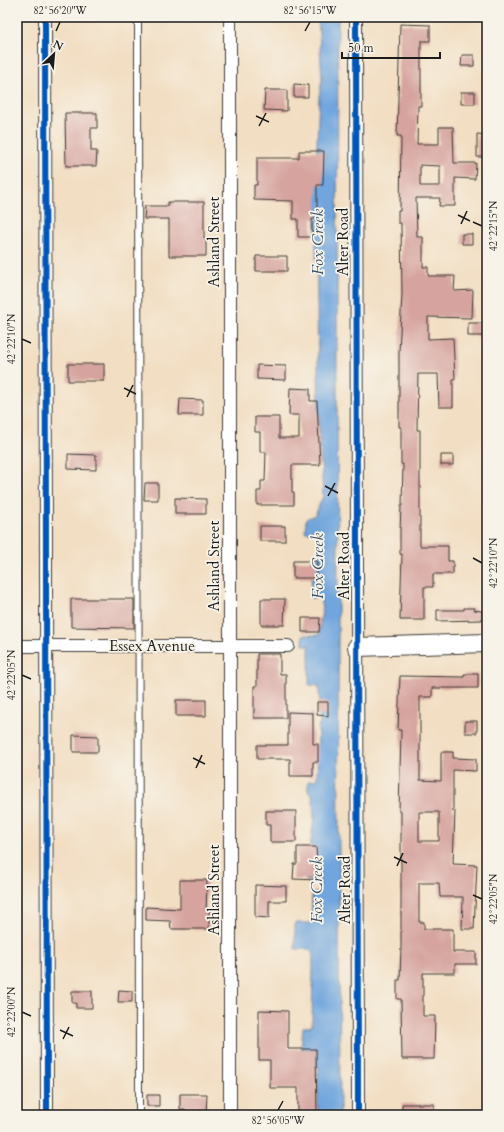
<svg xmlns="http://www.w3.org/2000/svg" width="504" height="1132" font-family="Cardo,serif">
<rect width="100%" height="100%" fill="#f7f3e8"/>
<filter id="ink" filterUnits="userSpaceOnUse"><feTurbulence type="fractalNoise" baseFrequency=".025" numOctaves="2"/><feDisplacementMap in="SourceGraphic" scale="8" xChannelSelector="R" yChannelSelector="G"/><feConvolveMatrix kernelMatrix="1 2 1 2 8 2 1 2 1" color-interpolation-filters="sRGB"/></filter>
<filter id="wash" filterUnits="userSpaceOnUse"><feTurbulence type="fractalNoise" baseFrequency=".012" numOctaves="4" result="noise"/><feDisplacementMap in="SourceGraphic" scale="16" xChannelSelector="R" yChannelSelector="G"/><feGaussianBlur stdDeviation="0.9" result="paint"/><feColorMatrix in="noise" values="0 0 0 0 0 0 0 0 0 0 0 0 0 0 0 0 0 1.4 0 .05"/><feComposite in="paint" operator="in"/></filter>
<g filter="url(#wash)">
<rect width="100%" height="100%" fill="#f2dec2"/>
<path fill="#6fa5dd" stroke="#46607c" d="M318,17H338L337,355L340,1115H318V1066H298V1063H317V1049H301L303,1027L312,1026L313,954L311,949H295V923H311L312,893H319L320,881H306L314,816L312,794L308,791V781L317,779L318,726H320L319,686L309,685V645H303V635H319L322,609L320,598H311L312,559L319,558L320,532H305L306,519L315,515L323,496L319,426L315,189L319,96L322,79Z"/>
<g id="blocks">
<path fill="#d6a39e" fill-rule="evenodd" d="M400,24L430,25V41H421V106H418L417,144H439V127H453L454,163H476L475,179L455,178V206H439L440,198H416L417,237H423V267H428V276H455L454,291L473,290L472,318L428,317V339L453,338L455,379H453V407H439L438,374H418L417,430H420V546H448V561H453V574H433V587H424V620H400L402,554H400V532L401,506H402L403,464H401V427H399V352L402,294L401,223H398V211H400L401,136H397ZM420,165L440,166V186H420Z
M462,55H474V66H461Z
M294,84L308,85V97H294Z
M265,90H287V111L264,110Z
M461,92H475V104H461Z
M65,113H97V128H91V151H97L96,166H66Z
M477,134L487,135V157H477Z
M299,151H324L323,185H317V219H312V237H298V219H293V201L254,200V185H257V158H299Z
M168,202H204V238H206V256H169V219H144L145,206H168Z
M462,234H472V244H462Z
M256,256H287V271H256Z
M468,323H485V336H468Z
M68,364H104V381H68Z
M257,365L286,366V380L257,379Z
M290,388L310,389V401H317L320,465H292V492H294V505H257V491H261V481H265L266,452H260V432H255V417H279V438H299V415H289Z
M180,399L203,400V415H179Z
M68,454L96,455V470L68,469Z
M441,455H453V465H441Z
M145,483H158V500H144Z
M175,498L206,499V514H175Z
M260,526H285V541H260Z
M293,561H317V578H293Z
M71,599H134V628L71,627Z
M261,599H285L284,625H261Z
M464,608H475L474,610L482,611V620L437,621V610H464Z
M302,618H320L319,632H302Z
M257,654H280V674H286V718H254V686H257Z
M464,674H478V688H432V697H420V780L441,781V752H453V758L476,759V771L453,770V811H455L453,864L477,865L474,929H462L463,897H440L439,883H419V922H424V929H453V952H476V964H455V973H423V1016H435L434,1059H402L401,999H397V980H400L401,947V812H399L401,730H398L400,676L464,677ZM419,812H439V841H419Z
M176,700H206V716H176Z
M317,702H328V716L317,715Z
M288,712L313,713V744H318V762H313V776H290V759H257V745H288Z
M465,721H477V733H465Z
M73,735L98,736V752H73Z
M266,811H296V842H270V825H266Z
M297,847H316L318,880L293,879L294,864H297Z
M180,880H207L206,910H209V929H171L170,921L146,920V907L180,909Z
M255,885L286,886V901H269V918L255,917Z
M119,990L132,991V1002H118Z
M72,991H92V1008H76V1003H72Z
M259,1010L288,1011V1049H316L317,1115H298V1088H270V1060H259Z
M180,1094H207L206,1115H185V1109H180Z
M147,1095H159V1106H147Z
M402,1104H434V1115H402Z"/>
</g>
</g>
<g filter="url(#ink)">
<use href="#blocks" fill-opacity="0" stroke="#3c3935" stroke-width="1"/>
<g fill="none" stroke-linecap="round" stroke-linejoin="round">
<g stroke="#3c3935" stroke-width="8">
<path id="lane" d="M138,17L139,1115"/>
</g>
<g stroke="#3c3935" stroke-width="14">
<path id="street" d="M45,17L47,1115
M230,17V1115
M356,17L358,1115
M17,646H288"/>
</g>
<g stroke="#3c3935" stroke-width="20">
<path id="secondary" d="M357,647L487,643"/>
</g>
<use href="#lane" stroke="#fff" stroke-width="6"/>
<use href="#street" stroke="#fff" stroke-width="12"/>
<use href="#secondary" stroke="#fff" stroke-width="18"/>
<g stroke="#f7f3e8" stroke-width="8">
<path id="cycleway" d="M45,17L47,1115
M356,17L358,1115"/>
</g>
<use href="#cycleway" stroke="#0057b8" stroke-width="6"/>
</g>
</g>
<path fill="none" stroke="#1c1c1c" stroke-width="1.5" d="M56,31L60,22M305,31L310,22M256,116L269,122M259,126L266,113M458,215L470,221M473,222L482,226M461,224L467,211M22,339L31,343M124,388L136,394M127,397L133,385M325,486L338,493M328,496L335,483M473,558L482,563M22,675L31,679M193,758L205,764M196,768L202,755M394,857L407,863M397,866L403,853M473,895L482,899M22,1012L31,1016M60,1030L73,1036M63,1039L69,1027M278,1110L283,1101"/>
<g text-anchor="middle" stroke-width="3.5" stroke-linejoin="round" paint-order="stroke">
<g font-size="15" fill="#1c1c1c" stroke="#f7f3e8">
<text transform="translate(214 242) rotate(-90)" y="5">Ashland Street</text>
<text transform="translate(343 242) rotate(-90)" y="5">Alter Road</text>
<text transform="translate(214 566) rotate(-90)" y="5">Ashland Street</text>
<text transform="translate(344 566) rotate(-90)" y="5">Alter Road</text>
<text x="152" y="651">Essex Avenue</text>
<text transform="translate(214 890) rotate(-90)" y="5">Ashland Street</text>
<text transform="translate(345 890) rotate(-90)" y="5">Alter Road</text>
</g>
<g font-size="16" font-style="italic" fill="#3d5369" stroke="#f7f3e8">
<text transform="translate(317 242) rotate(-90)" y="6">Fox Creek</text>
<text transform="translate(317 566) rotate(-90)" y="6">Fox Creek</text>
<text transform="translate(316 890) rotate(-90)" y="6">Fox Creek</text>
</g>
</g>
<rect width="504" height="1132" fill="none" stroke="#f7f3e8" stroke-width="44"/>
<g transform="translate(54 54) rotate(26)" stroke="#f7f3e8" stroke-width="3" paint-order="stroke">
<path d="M0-3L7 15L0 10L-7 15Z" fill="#1c1c1c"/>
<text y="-6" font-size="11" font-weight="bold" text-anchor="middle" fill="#1c1c1c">N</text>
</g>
<path d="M342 52v6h98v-6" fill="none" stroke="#1c1c1c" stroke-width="2"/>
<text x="348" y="52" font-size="12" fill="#1c1c1c" stroke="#f7f3e8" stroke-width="3" paint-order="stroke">50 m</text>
<rect x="22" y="22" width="460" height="1088" fill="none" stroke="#1c1c1c" stroke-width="1.5"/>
<g font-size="10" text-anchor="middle" fill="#1c1c1c">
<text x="60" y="14">82°56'20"W</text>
<text x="310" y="14">82°56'15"W</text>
<text transform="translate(493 226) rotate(-90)" y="4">42°22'15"N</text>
<text transform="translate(11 339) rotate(-90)" y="4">42°22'10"N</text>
<text transform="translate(493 563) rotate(-90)" y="4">42°22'10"N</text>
<text transform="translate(11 675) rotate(-90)" y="4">42°22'05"N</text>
<text transform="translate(493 899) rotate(-90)" y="4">42°22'05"N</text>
<text transform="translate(11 1012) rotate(-90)" y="4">42°22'00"N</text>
<text x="278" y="1124">82°56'05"W</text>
</g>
</svg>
